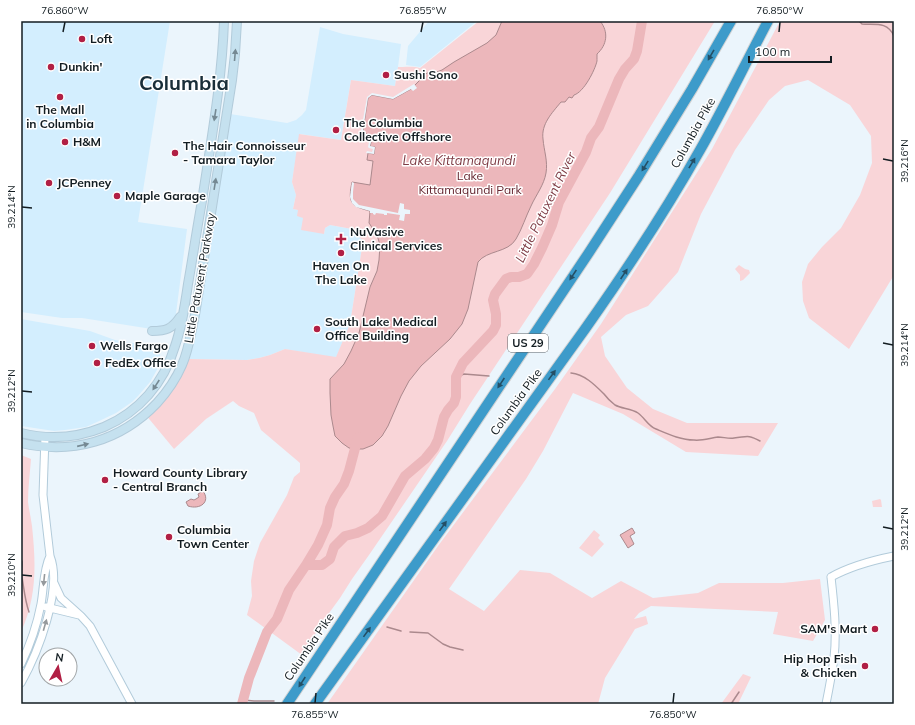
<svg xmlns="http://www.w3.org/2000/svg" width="915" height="725" font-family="Mulish,sans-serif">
<rect width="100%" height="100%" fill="#ebf5fc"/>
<path fill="#d3eefe" d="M21,21H170L138,222L187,229L175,321L158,330L82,318H62L21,312Z
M429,21H477L420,67L406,65L408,46Z
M320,27L343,34L401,44L398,67L395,86L351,80L341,140L300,134L292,182L296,195L293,209L298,210L303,218L324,234L325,228L330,225L352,229L363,241L350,324L336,358L285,349L270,355L259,358L247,360L189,359L198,322L230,114L287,123L296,120L302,115L306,110Z
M21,319L90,331L115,340L158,347L160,349V357L158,368L150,382L138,396L132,402L116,413L97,422L86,427L65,430L54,431L21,426Z"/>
<path fill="#f9d5d8" d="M479,21H715L610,193L470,404L447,441L369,555L352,579L340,598L324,620L302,655L247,615L252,596L251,581L254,561L260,543L287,495L294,477L300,472V463L261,430L254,413L239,406L233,401L206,419L174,449L145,414L177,376L189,359L247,360L259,358L270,355L285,349L336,357L350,324L363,241L352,229L330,225L325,228L324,234L301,230L303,218L297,216L298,210L293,209L296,195L292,182L299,134L341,140L351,80L395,86L398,67C403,67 416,66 420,68Z
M780,21H894V275L849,349L809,318L803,301L802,282L808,264L822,247L841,228L860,195L872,163L871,136L850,105L808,80L785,86L769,100L735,150L701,214L678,272L648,306L626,315L601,337L605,356L627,388L653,409L687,423H778L758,456L686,452L623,414L573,393L543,451L526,479L449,589L484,611L520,570L550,573L592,598L621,581L653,598L698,593L719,583H783L820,579L825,620L813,641L773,634L778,612L651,606L639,613L634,619L646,616L648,624L635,629L605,678L598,704H327L438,546L555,389L601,324L712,149Z
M739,265L745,269L749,270L750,273L743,280L740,281V275L735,269Z
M21,455L31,459C30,473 28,487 28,502C29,510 31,518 32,526C36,564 37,597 21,632Z
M880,499L881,500L882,507H873L872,501Z
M594,530L600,535L598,538L604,544L592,557L579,548Z
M743,674L751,677L738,704H721Z"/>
<path fill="#ecb7bb" stroke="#ab898d" d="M502,21H600C609,32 607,45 597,54C597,57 597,59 597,61C595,70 584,92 574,95L572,98L569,97L565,102H561C552,113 541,124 543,139C544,151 548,161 546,173C544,185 536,195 531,206C526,216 522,229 516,239C508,253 487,250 478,262L468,309L462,324L450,339L421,366L409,381L401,396L388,426L382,436L373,445L363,449H355L349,448L342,443L335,436L333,426L331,415L330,393V379L344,364L351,351L359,333L370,287L377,271L379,260L380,245L377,235L369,223L370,211C350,206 348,202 352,182L370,185L373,161L367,160L368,153L374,154L375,147H370L372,138L377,137L366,134V133L363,130L368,98L372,95L393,99L411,89L427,73H434L442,70L454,62L487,43L496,35Z
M203,491C211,502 200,510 188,506L186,502L191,499L194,500L196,499L199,497L198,494Z
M632,528L635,533L630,536L634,544L628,548L620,535Z"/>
<path fill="#ebf5fc" d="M414,84L417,88L413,91L411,89L393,99L372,95L368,98L363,130L366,133V134L377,136L376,139L372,138L370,146L375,147L374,154L366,153L367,151L372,152L373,149L369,148L368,147L370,137L365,136L361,131L367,97L372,93L393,97Z
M352,182L354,183L353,192V199L359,205L398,213L400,203L404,204V209L410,210V214H405L404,221L399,220L400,215L387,213V215H384V214L376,213L375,215L373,214V213H370V211L356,207L352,203L350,197Z"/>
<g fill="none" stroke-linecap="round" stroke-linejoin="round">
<path stroke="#ab898d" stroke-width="1.5" d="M859,21L862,24C875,25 887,21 894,36
M571,373C584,374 595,385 604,394C607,398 611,402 615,405C622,409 631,408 638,413C645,418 648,426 656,429C668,434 681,440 694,440C702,441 710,438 718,437C723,437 729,439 734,438C747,437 747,434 760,441
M456,377L464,374L489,376
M21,560L22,561C23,566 21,572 22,577C24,589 25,601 29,612
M387,627L401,631
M410,632L428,633L443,644L450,647L463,650
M243,700L254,701H274
M731,704L739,692"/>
<path stroke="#ecb7bb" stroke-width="10" d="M306,565L318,545L327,525L330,508L335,497L344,484L349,471L358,437
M242,704L249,678L267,632L277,619L289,590L306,565H322L330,559L334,547L345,536L357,533L368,528L382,516L405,476L425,459L434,448L438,440L444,417L448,410L454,403L456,397V377L463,363L493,331L496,325V314L493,300L495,294L506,279L511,277H519L527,274L534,264L542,248L552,225L559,202L586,152L591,138L599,127L619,79L625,69L634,59L637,51L642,21"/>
<g stroke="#b2cbda" stroke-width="9">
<path id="tertiary" d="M831,577C849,567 874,560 894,556
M54,583L61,598L81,616L90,626L132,704
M46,607L79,615
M21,664C30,645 37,625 41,604C44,588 43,570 50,556
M21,683C38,653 63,589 50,556L43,495L45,437
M826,704C829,689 832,673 834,658C837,631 834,604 831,577"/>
</g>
<g stroke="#b2cbda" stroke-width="10">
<path id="secondary" d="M152,331C166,331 172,329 180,317
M21,433C49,440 77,438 104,427C139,412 164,383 175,346C182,326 185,305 188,284C193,256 197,228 202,201C211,141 222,81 224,21
M21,443C72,455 121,441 157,403C167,392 176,379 182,365C189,349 191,332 195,315L232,80L235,54L237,21"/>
</g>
<g stroke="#d0d2d3" stroke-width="12">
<path id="motorway" d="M287,704L588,254L638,177L692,89L731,21
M315,704L585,329C626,271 665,212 700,150C724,108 745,64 768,21"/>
</g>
<use href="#tertiary" stroke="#fff" stroke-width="7"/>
<use href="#secondary" stroke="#c5e1ef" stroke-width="8"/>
<use href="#motorway" stroke="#3d9bca" stroke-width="10"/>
</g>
<defs><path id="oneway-solid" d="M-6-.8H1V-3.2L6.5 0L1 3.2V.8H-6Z"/></defs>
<g fill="#758993">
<use href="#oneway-solid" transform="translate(235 55) rotate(-85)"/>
<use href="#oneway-solid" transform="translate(215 115) rotate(99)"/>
<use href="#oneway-solid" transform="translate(215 184) rotate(-81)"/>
<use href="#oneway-solid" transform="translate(156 385) rotate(123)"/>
<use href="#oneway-solid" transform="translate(83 445) rotate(-13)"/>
</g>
<g fill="#244f65">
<use href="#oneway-solid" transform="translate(711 55) rotate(120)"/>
<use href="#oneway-solid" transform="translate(692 163) rotate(-59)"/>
<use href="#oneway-solid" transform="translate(645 166) rotate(122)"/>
<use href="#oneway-solid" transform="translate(624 274) rotate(-56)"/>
<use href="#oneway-solid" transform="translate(573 275) rotate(124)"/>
<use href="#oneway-solid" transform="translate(552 375) rotate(-54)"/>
<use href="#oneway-solid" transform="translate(501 383) rotate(124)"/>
<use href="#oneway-solid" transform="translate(443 526) rotate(-54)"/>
<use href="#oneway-solid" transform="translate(367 632) rotate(-54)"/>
<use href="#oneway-solid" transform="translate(302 682) rotate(123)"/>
</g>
<g fill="#95999c">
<use href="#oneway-solid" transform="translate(44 580) rotate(96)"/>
<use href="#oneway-solid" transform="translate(45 625) rotate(-74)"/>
</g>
<path fill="none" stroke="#131d22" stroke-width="1.5" d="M63,32L65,22M421,32L423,22M779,32L780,22M883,159L893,161M22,207L32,208M883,343L893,345M22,391L32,392M883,527L893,529M22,575L32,576M315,703L316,693M673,703L674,693"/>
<g fill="#b11f44" stroke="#fff" stroke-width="1.5">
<circle cx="82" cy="39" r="4"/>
<circle cx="51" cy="67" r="4"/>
<circle cx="386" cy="75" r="4"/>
<circle cx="60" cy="97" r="4"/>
<circle cx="336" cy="130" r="4"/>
<circle cx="65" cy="142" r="4"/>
<circle cx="175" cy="153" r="4"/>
<circle cx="49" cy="183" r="4"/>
<circle cx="117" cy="196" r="4"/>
<path d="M339 233h4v4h4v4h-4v4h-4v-4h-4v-4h4z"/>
<circle cx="341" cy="253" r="4"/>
<circle cx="317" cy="329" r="4"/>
<circle cx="92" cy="346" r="4"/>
<circle cx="97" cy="363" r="4"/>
<circle cx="105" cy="480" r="4"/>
<circle cx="169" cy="537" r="4"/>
<circle cx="875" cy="629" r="4"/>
<circle cx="865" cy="666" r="4"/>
</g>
<g text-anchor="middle" stroke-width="3" stroke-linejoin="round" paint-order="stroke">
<rect fill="#fff" stroke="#5a6164" stroke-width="1" x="508" y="334" width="40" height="18" rx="3"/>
<g font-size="11" font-weight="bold" fill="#131d22">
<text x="528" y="347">US 29</text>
</g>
<g font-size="12" font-weight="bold" fill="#131d22" stroke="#fff" text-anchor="start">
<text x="90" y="43">Loft</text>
<text x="59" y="71">Dunkin'</text>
<text x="394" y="79">Sushi Sono</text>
<text x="60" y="114" text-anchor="middle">The Mall<tspan x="60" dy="14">in Columbia</tspan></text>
<text x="344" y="127">The Columbia<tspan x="344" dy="14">Collective Offshore</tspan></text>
<text x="73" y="146">H&amp;M</text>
<text x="183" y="150">The Hair Connoisseur<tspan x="183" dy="14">- Tamara Taylor</tspan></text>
<text x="57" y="187">JCPenney</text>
<text x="125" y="200">Maple Garage</text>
<text x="350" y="236">NuVasive<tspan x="350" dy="14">Clinical Services</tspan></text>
<text x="341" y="270" text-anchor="middle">Haven On<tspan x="341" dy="14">The Lake</tspan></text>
<text x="325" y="326">South Lake Medical<tspan x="325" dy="14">Office Building</tspan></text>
<text x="100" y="350">Wells Fargo</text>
<text x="105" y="367">FedEx Office</text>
<text x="113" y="477">Howard County Library<tspan x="113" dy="14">- Central Branch</tspan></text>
<text x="177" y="534">Columbia<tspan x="177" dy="14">Town Center</tspan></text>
<text x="867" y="633" text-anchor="end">SAM's Mart</text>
<text x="857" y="663" text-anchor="end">Hip Hop Fish<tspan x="857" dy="14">&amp; Chicken</tspan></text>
</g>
<g font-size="12" fill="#131d22" stroke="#fff">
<text transform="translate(693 133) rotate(-61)" y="4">Columbia Pike</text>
<text transform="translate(200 278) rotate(-80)" y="4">Little Patuxent Parkway</text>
<text transform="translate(516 402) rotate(-54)" y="4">Columbia Pike</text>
<text transform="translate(309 647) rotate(-56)" y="4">Columbia Pike</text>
</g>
<g font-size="12" fill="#65252f" stroke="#fff">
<text x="470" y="180">Lake<tspan x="470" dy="14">Kittamaqundi Park</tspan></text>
</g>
<g font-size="13" font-style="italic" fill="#7e3c45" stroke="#fff">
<text x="459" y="165">Lake Kittamaqundi</text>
<text transform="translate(545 207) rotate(-64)" y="5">Little Patuxent River</text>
</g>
<g font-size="20" font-weight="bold" fill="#192e39" stroke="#fff">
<text x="184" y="90">Columbia</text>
</g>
</g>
<rect width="915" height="725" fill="none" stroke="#ffffff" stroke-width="44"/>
<g transform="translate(58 667) rotate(9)"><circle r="19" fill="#ffffff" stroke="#a1a5a7"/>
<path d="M0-3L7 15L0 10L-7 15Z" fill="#b11f44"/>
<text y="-6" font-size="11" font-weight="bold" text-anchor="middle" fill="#131d22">N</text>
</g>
<path d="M749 56v6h82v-6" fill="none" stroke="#131d22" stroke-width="2"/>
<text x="755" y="56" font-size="12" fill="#131d22" stroke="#ffffff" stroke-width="3" paint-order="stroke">100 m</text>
<rect x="22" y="22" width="871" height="681" fill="none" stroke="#131d22" stroke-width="1.5"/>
<g font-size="10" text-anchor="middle" fill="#131d22">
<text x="65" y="14">76.860°W</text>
<text x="423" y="14">76.855°W</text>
<text x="780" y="14">76.850°W</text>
<text transform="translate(904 161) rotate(-90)" y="4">39.216°N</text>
<text transform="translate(11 207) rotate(-90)" y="4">39.214°N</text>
<text transform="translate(904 345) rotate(-90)" y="4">39.214°N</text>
<text transform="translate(11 391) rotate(-90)" y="4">39.212°N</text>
<text transform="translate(904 529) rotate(-90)" y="4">39.212°N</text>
<text transform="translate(11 575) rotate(-90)" y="4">39.210°N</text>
<text x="315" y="718">76.855°W</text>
<text x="673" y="718">76.850°W</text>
</g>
</svg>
